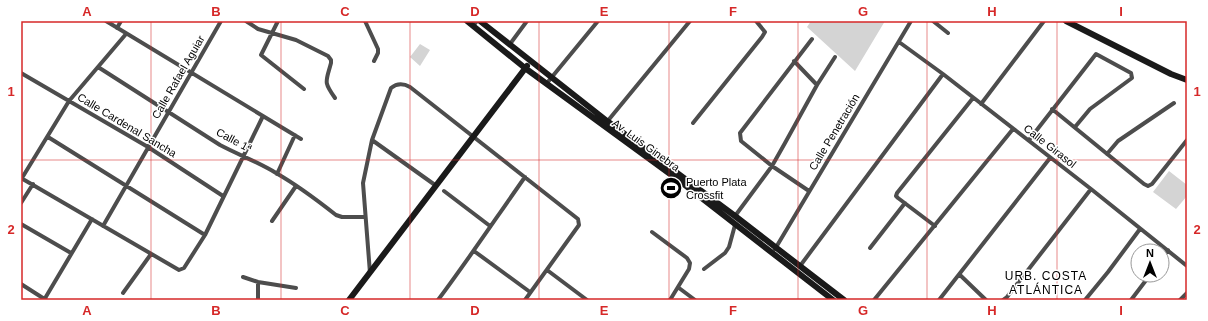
<svg xmlns="http://www.w3.org/2000/svg" width="1208" height="321" font-family="Helvetica,sans-serif">
<rect width="100%" height="100%" fill="#fff"/>
<path fill="#d4d4d4" d="M811,21H885L855,71L807,27Z
M420,44L430,50L420,66L410,57Z
M1169,171L1187,185V196L1176,209L1153,192Z"/>
<g fill="none" stroke-linecap="round" stroke-linejoin="round">
<path stroke="#4d4d4d" stroke-width="4" d="M106,21L301,139
M246,21L258,29L296,40L328,56L331,60V63C326,82 323,81 335,98
M278,21L261,55L304,89
M365,21L378,49V53L374,61
M933,21L948,33
M473,26L477,21
M117,28L121,21
M899,42L943,74L1091,189L1187,266
M510,44L527,21
M794,61L817,85
M98,67L220,145C239,155 258,162 276,173C297,185 317,200 336,215L342,217H365
M21,73L148,147L223,196
M547,83L598,21
M981,104L1044,21
M1052,109L1144,184L1148,186L1152,184L1187,140
M606,123L690,21
M693,123L762,37L765,32L756,21
M48,137L205,235
M372,140L435,185
M1029,140L1096,54L1131,73L1132,78L1090,109L1075,127
M1107,154L1118,141L1174,103
M277,174L295,135
M21,178L179,270L184,268L205,235L263,116
M22,178L69,101L126,34
M444,191L490,226
M809,191L772,166L741,141L740,133L812,39
M21,203L33,184
M735,216L772,166L785,143L817,85L835,57
M272,221L296,186
M21,224L71,253
M103,226L221,21
M935,226L898,198L896,196L897,193L973,98
M652,232L687,258L690,263L689,269L670,300
M870,248L905,203
M775,249L911,21
M474,251L530,292
M1162,258L1168,250
M800,266L943,74
M704,269L725,253L729,247L735,225
M547,270L587,300
M370,273L363,183L372,140L391,88C397,83 403,83 410,87L578,219L579,225L525,300
M960,275L986,300
M243,277L258,282L296,288
M21,284L46,300
M679,288L695,300
M123,293L151,254
M44,300L92,219
M258,300V282
M438,300C468,260 496,218 525,177
M874,300L1013,129
M939,300L1050,158
M1003,300L1007,297L1091,189
M1085,300L1108,272L1140,229
M1131,300L1150,275
M1180,300L1187,293"/>
<path stroke="#1a1a1a" stroke-width="6" d="M467,21L525,68L677,179L833,300
M480,21L607,121L735,216L844,300
M1066,21L1171,74L1187,80
M349,300L527,66"/>
</g>
<path fill="none" stroke="#d62828" stroke-width="1" stroke-opacity="0.55" d="M151,21V300M281,21V300M410,21V300M539,21V300M669,21V300M798,21V300M927,21V300M1057,21V300M21,160H1187"/>
<defs>
<g id="stadium-disc" transform="scale(1.15)"><circle r="9.5" fill="#000" stroke="#fff"/><path d="M0-5a6.5 5 0 1 0 0 10a6.5 5 0 1 0 0-10ZM-3.5-1.8h7v3.6h-7Z" fill="#fff"/></g>
</defs>
<g fill-rule="evenodd">
<use href="#stadium-disc" x="671" y="188"/>
</g>
<g text-anchor="middle" stroke-width="3" stroke-linejoin="round" paint-order="stroke">
<g font-size="11" fill="#000" stroke="#fff">
<text transform="translate(178 77) rotate(-60)" y="4">Calle Rafael Aguiar</text>
<text transform="translate(127 125) rotate(31)" y="4">Calle Cardenal Sancha</text>
<text transform="translate(834 132) rotate(-59)" y="4">Calle Penetración</text>
<text transform="translate(234 140) rotate(28)" y="4">Calle 1ª</text>
<text transform="translate(646 145) rotate(36)" y="4">Av. Luis Ginebra</text>
<text transform="translate(1050 146) rotate(38)" y="4">Calle Girasol</text>
</g>
<g font-size="11" fill="#000" stroke="#fff" text-anchor="start">
<text x="686" y="186">Puerto Plata<tspan x="686" dy="13">Crossfit</tspan></text>
</g>
<g font-size="12" letter-spacing="1" fill="#000" stroke="#fff">
<text x="1046" y="280">URB. COSTA<tspan x="1046" dy="14">ATLÁNTICA</tspan></text>
</g>
</g>
<rect width="1208" height="321" fill="none" stroke="#ffffff" stroke-width="44"/>
<g transform="translate(1150 263)"><circle r="19" fill="#ffffff" stroke="#999999"/>
<path d="M0-3L7 15L0 10L-7 15Z" fill="#000000"/>
<text y="-6" font-size="11" font-weight="bold" text-anchor="middle" fill="#000000">N</text>
</g>
<rect x="22" y="22" width="1164" height="277" fill="none" stroke="#d62828" stroke-width="1.5"/>
<g font-size="13" text-anchor="middle" font-weight="bold" fill="#d62828">
<text x="87" y="16">A</text>
<text x="216" y="16">B</text>
<text x="345" y="16">C</text>
<text x="475" y="16">D</text>
<text x="604" y="16">E</text>
<text x="733" y="16">F</text>
<text x="863" y="16">G</text>
<text x="992" y="16">H</text>
<text x="1121" y="16">I</text>
<text x="11" y="96">1</text>
<text x="1197" y="96">1</text>
<text x="11" y="234">2</text>
<text x="1197" y="234">2</text>
<text x="87" y="315">A</text>
<text x="216" y="315">B</text>
<text x="345" y="315">C</text>
<text x="475" y="315">D</text>
<text x="604" y="315">E</text>
<text x="733" y="315">F</text>
<text x="863" y="315">G</text>
<text x="992" y="315">H</text>
<text x="1121" y="315">I</text>
</g>
</svg>
